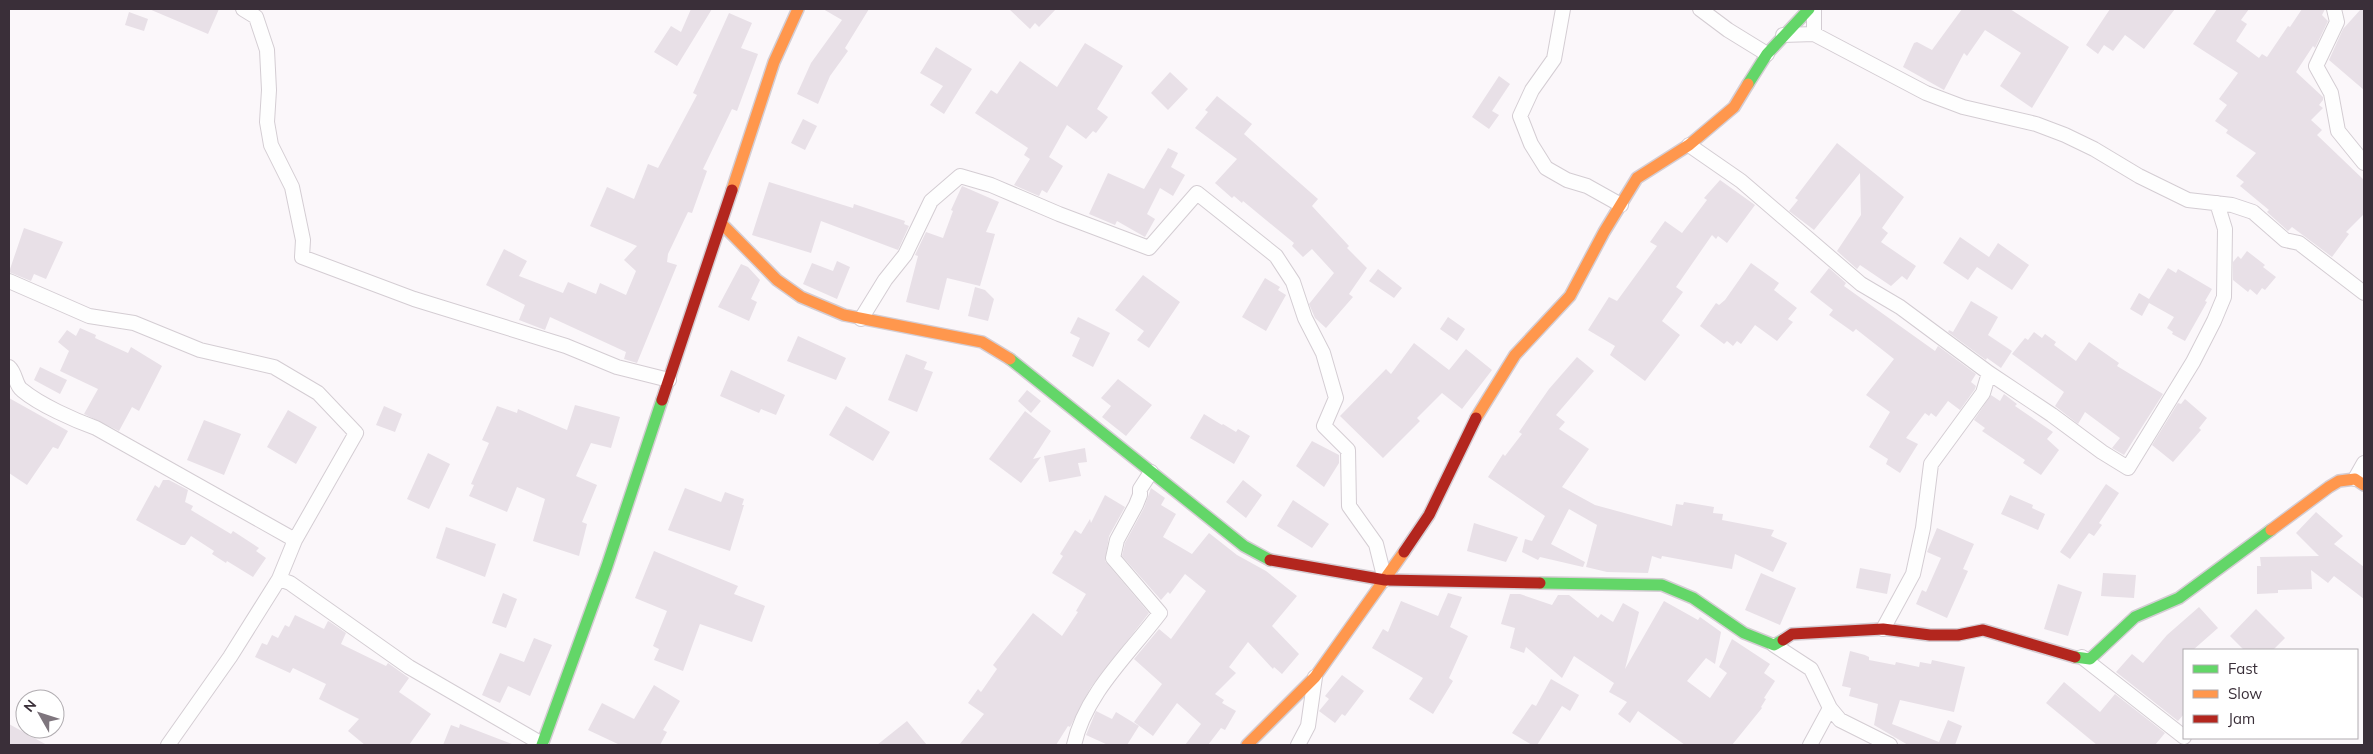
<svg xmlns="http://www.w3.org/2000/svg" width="2373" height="754" font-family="Mulish,sans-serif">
<rect width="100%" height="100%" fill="#fbf7fa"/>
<path fill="#e8e0e7" d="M149,9H219L208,34Z
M691,9H712L677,66L654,52L671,26L681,32Z
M823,9H869L845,48L848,51L830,76L818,104L797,94L811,63L842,20Z
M1009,9H1056L1039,27L1035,23L1030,29Z
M1962,9H2010L2069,47L2032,108L2000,86L2021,53L1985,30L1967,56L1964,53L1944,90L1903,67L1914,43L1917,42L1932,50Z
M2110,9H2175L2144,49L2125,35L2113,51L2104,45L2098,54L2086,45Z
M2217,9H2249L2241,20L2247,24L2236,41L2259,58L2262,54L2267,57L2288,26L2290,27L2302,9H2325L2322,15L2328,21L2315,48L2313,46L2296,72L2323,97V100L2319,105L2323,108L2311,120L2322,130L2317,135L2364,180V214L2346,232L2349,234L2332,257L2292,227L2288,231L2267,212L2269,210L2240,186L2244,182L2236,176L2256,153L2226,133L2228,130L2215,121L2227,105L2219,99L2238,73L2193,44Z
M2361,9H2364V90L2329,60L2343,29Z
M129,12L148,19L144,31L125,25Z
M729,13L752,23L741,48L758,54L737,111L732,109L703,169L707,171L692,213L688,212L668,254L667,262L677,265L637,363L624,359L626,352L550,317L545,330L519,320L525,305L486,285L504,249L527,261L519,276L563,293L568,282L596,294L600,283L626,295L636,271L624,260L637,246L590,226L607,187L634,199L648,164L658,168L697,95L693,93Z
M1085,43L1123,66L1097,109L1108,117L1096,133L1093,131L1086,139L1067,125L1049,157L1063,166L1047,193L1042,190L1039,196L1014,185L1030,159L1024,155L1028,148L975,113L991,90L997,94L1020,61L1057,87Z
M936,47L972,69L944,114L930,105L943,86L920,73Z
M1170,72L1188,89L1168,110L1151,93Z
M1499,76L1510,84L1492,111L1499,115L1489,129L1472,117Z
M1217,96L1252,124L1244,134L1318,199L1312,206L1349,246L1347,248L1367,268L1349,294L1353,297L1326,328L1315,318L1309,304L1334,273L1312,249L1303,257L1292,246L1294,243L1243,201L1242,203L1234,196L1232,198L1215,183L1237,159L1195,128L1208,112L1205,110Z
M803,119L817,126L805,150L791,143Z
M1837,143L1904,197L1882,228L1888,233L1881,242L1916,266L1907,280L1902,276L1891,286L1860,265L1857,269L1837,251L1861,215L1860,173L1814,230L1789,211L1798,200L1795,198Z
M1168,148L1178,153L1171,167L1185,175L1173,196L1160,188L1147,214L1155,219L1145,237L1117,221L1115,225L1089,214L1108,173L1144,189Z
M1720,180L1755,205L1727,243L1718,236L1716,239L1712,235L1676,287L1683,292L1662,321L1680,335L1645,381L1610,355L1615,346L1588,330L1609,297L1617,301L1657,246L1650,242L1665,221L1682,233L1707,200L1704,198Z
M769,182L853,208L854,204L905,221L904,224L909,226L898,250L821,221L811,253L752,235Z
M962,186L999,202L986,232L995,234L980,286L947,278L939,310L906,302L918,256L915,255L926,232L943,238L953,211L951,210Z
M24,228L63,242L46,279L34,274L31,281L9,272Z
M1960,237L1989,257L1998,243L2029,265L2012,290L1977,267L1968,280L1943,263Z
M2247,251L2265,265L2263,267L2276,277L2265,290L2262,288L2257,295L2250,289L2248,292L2233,280V262L2238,256L2241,259Z
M837,261L850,267L837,299L803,284L812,263L833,271Z
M1751,263L1779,283L1774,290L1797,308L1788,319L1793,322L1777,341L1755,325L1741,344L1737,341L1733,346L1727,341L1724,344L1700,326L1716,303L1719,305L1725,300Z
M741,264L748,267L760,280L751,299L757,302L749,321L718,307Z
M1829,268L1846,283L1844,286L1935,351L1938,346L1976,374L1971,382L1976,386L1975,389L1960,410L1948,401L1936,417L1931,413L1929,416L1925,413L1906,438L1918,444L1900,473L1886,464L1888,459L1869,447L1890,412L1866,395L1894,359L1856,329L1853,332L1829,315L1833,310L1810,292Z
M2168,268L2176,273L2178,269L2212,289L2205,301L2207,302L2185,341L2172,334L2173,332L2167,328L2174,317L2149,303L2142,316L2130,309L2139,293L2149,299Z
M1378,269L1402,288L1394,298L1369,281Z
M1143,275L1180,302L1149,348L1137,340L1144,331L1115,310Z
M1265,278L1280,287L1278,290L1286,295L1266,331L1242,317Z
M975,287L985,290L994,299L988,321L968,316Z
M1971,301L1998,317L1988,335L2012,351L2001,368L1987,358L1986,360L1948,332L1949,330L1953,332Z
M1078,317L1110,333L1093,367L1072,356L1080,338L1070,333Z
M1448,317L1465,329L1457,341L1440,329Z
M80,328L96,335L95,338L128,353L131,347L162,366L139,411L132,407L119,431L84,414L98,389L60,371L69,351L58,342L67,330L76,336Z
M2034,332L2042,338L2045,334L2056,342L2054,345L2076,361L2089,342L2119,363L2117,366L2163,394L2124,455L2112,448L2120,438L2085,412L2078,424L2055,406L2064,392L2012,354L2025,338L2028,340Z
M798,336L846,358L836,380L787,361Z
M1414,343L1449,370L1466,349L1492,370L1462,409L1442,393L1417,418L1420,421L1383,458L1340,416L1386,369L1391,374Z
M906,354L927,362L924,369L933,372L917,412L888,400Z
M1577,357L1594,371L1556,415L1565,422L1559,429L1589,449L1562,487L1595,505L1672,526L1676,504L1683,505L1684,502L1714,507L1713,513L1723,514L1722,520L1774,530L1771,536L1787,543L1773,572L1735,554L1732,569L1662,556L1661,559L1652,556L1648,573L1607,572L1586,567L1597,525L1569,509L1551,544L1585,562L1583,567L1540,557L1538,560L1522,552L1525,539L1532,541L1545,516L1488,477L1503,454L1505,456L1522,434L1519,432L1549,389Z
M40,367L67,380L60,394L34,380Z
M731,370L785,395L776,415L761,409L759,413L720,396Z
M1118,379L1152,405L1126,436L1102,417L1111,406L1101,398Z
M1027,390L1041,401L1031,413L1018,401Z
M2004,394L2017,404L2015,406L2053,432L2047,439L2059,450L2041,475L2023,463L2025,460L1982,431L1985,428L1974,420L1991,395L2000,401Z
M9,398L68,431L58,449L53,447L27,485L9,473Z
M2185,399L2207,418L2199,428L2201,430L2173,462L2152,445L2178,403L2181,404Z
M575,405L620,417L611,448L591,443L576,476L597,485L582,522L587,524L579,556L533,541L545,499L517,487L507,512L469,496L474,485L471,484L489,443L482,440L497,406L517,413L518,409L567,430Z
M384,406L402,414L395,432L376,425Z
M846,406L890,432L873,461L829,435Z
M288,410L317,427L296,464L267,447Z
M1025,411L1051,431L1033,459L1041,457L1021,483L989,459Z
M1204,414L1222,425L1223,424L1236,432L1238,429L1250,436L1234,464L1190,438Z
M204,420L241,434L224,475L187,460Z
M1312,441L1339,455V463L1324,487L1296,466Z
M1085,448L1087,462L1078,463L1081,476L1049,482L1044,456Z
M428,453L450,464L429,509L407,499Z
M163,480H169L188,490L185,502L193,506L191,510L231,534L233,531L259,548L256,551L266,558L253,577L227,561L226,563L212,554L214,551L191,536L185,545H181L136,520L155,485L159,488Z
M1243,480L1262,495L1246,518L1226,502Z
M2106,484L2119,493L2099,523L2102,525L2094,536L2089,533L2070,559L2060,552Z
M685,488L721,502L725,492L744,499L742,505H744L730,551L668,530Z
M1151,488L1165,498L1161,505L1176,514L1163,537L1192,554L1209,533L1237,555L1266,571L1297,596L1272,626L1299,654L1282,674L1274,667L1273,669L1248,642L1229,667L1236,673L1215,694L1224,700L1222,703L1236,711L1225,730L1221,728L1208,745H1185L1201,724L1177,703L1153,736L1134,722L1162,684L1134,659L1159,629L1171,639L1206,591L1185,574L1170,594L1168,592L1161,600L1122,556L1125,543L1144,508Z
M1105,495L1125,507L1109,536L1105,561L1149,613L1091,687L1070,727L1068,726L1056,745H959L984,714L968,703L978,689L981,692L997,669L993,665L1033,613L1062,636L1078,612L1076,611L1086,594L1052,573L1063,556L1060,554L1075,530L1081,534L1090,519L1091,523Z
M2010,495L2033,505L2032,508L2045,514L2038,530L2001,514Z
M1293,500L1329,524L1312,548L1277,526Z
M2316,512L2343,536L2334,544L2364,567V599L2334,576L2328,583L2311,570L2312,589L2278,590V593L2257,594V566H2261L2260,557L2319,556L2296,533Z
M1474,523L1518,537L1506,562L1467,551Z
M446,527L496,544L485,577L436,558Z
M1937,528L1974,544L1963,569L1968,571L1947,618L1916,604L1922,590L1926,592L1941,558L1927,552Z
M654,551L738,586L734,594L765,606L752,642L700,624L683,671L654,660L659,649L653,646L667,611L635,598Z
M1860,568L1891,574L1887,594L1856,588Z
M1761,573L1796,588L1780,625L1745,610Z
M2103,573L2136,575L2134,598L2101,596Z
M2058,584L2082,592L2068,636L2044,629Z
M503,593L517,599L506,628L492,623Z
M1448,593L1462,597L1450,627L1468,636L1449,678L1453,681L1433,714L1409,699L1423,678L1372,648L1383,629L1388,632L1401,601L1438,616Z
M1510,594H1520L1552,605L1558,595H1569L1598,618L1601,614L1613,622L1623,603L1639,612L1625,669L1664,601L1698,620L1700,617L1721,632L1715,664L1706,658L1687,681L1710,698L1727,673L1719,667L1732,639L1770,664L1764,673L1775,681L1764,698L1766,699L1761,707L1762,708L1732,745H1685L1638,711L1630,723L1618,714L1627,702L1609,692L1614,683L1574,656L1562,678L1526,647L1524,653L1510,648L1515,628L1501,624Z
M2199,607L2218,628L2193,650H2184V714L2178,721L2116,672L2132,654L2143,663L2167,635Z
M2256,609L2285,638L2273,650H2244L2230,636Z
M295,615L324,629L328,621L330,622L346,633L341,644L386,666L388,663L409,678L399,692L431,714L409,745H365L348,731L359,719L319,699L326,684L293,668L290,673L255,657L262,643L267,645L272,635L278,638L285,625L289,627Z
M534,638L552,645L530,696L508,686L500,703L482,695L500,653L524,662Z
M1850,651L1865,655L1869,657V660L1895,665L1896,662L1919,667L1920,662L1931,664L1932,660L1965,667L1954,712L1900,700L1892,724L1939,742L1948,720L1962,726L1955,745H1908L1874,725L1878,704L1849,696L1851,688L1842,686Z
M1342,675L1364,691L1345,716L1342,714L1335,723L1319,711L1329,699L1325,696Z
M1551,679L1579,695L1570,711L1562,706L1537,745H1532L1512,733L1532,704L1536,706Z
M2064,682L2100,712L2115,694L2165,733L2155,745H2097L2046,703Z
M654,685L680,701L663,730L667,732L660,745H620L588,730L602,703L634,719Z
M1096,711L1112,719L1116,712L1139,726L1127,745H1108L1086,735Z
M907,721L927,745H877Z
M9,724L47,745H9Z
M460,724L512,744V745H443L451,725L459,728Z"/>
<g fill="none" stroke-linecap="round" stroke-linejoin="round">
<g stroke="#d4cdd3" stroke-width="16">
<path id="street" d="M243,9L256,17L267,50L269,90L267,122L271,145L292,187L303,240L302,257L414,299L566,346L617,367L669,380
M1563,9L1554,59L1532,90L1520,116L1531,144L1546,168L1567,180L1587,186L1621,205
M1700,9L1728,30L1767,54
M1814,9V34
M2334,9L2337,22L2316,66L2331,93L2338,131L2364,163
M1783,35L1814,34L1926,93L1963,107L2036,124L2065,135L2094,149L2139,176L2188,200L2232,205L2253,212L2285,240L2299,243L2364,293
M1689,145L1741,181L1861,284L1900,307L1989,373L2052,415L2102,452L2128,468L2193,362L2214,321L2224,297L2225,229L2217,203
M9,281L89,316L134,323L200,350L274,367L318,393L356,433L295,540L279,579L290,583L409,667L542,744
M861,319L885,280L905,255L931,201L960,176L991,185L1059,214L1149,248L1197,193L1276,256L1293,282L1305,318L1323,353L1336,398L1324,426L1348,450L1349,506L1376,544L1385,580
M9,367C16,373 15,385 22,390C40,405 74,420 96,428L295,540
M2355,479L2364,463
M1883,629L1913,574L1923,528L1931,464L1983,393L1989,373
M1774,645L1811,669L1830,708L1840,720L1890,745
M2082,657L2184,737
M168,745L230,657L279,579
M1074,745C1085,694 1129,654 1160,613L1113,558L1117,540L1136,505L1140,495V489L1151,472
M1298,745L1308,726L1315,677
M1810,745L1830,708"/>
</g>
<g stroke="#d4cdd3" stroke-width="14">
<path id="fast" d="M1748,84L1767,54L1809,9
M1010,359L1244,546L1270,560
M1540,583L1662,585L1693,598L1744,633L1774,645L1783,640
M2075,657L2090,659L2135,617L2179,598L2271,530
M542,745L607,566L662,400"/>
</g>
<g stroke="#d4cdd3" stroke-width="14">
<path id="slow" d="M732,190L774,62L798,9
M721,223L777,280L801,297L844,315L982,342L1010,359
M1476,418L1515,355L1570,296L1604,232L1637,178L1689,145L1734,107L1748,84
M2271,530L2329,487L2339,481L2355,479L2364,485
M1247,745L1315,677L1404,552"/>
</g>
<g stroke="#d4cdd3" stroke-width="14">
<path id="jam" d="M662,400L732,190
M1404,552L1429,515L1476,418
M1270,560L1385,580L1540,583
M1783,640L1792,634L1883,629L1930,635H1958L1983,630L2075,657"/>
</g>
<use href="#street" stroke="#fefefe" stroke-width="14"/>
<use href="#fast" stroke="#63d668" stroke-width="11"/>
<use href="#slow" stroke="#ff974d" stroke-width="11"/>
<use href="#jam" stroke="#b3261e" stroke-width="11"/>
</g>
<rect width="2373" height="754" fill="none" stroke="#3a2f39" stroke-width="20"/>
<rect x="2183" y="649" width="175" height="90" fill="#ffffff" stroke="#b0acb0"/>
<rect x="2193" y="665" width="25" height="8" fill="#63d668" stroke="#b0acb0"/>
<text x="2228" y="674" font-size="15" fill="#3a2f39">Fast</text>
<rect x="2193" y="690" width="25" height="8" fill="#ff974d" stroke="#b0acb0"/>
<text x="2228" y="699" font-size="15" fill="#3a2f39">Slow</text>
<rect x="2193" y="715" width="25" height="8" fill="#b3261e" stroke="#b0acb0"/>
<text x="2228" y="724" font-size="15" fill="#3a2f39">Jam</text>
<g transform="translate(40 714) rotate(309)"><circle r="24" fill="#ffffff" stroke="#b0acb0"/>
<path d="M0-4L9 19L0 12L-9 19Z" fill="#7e757d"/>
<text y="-8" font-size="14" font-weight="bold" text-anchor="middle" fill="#3a2f39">N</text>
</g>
</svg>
